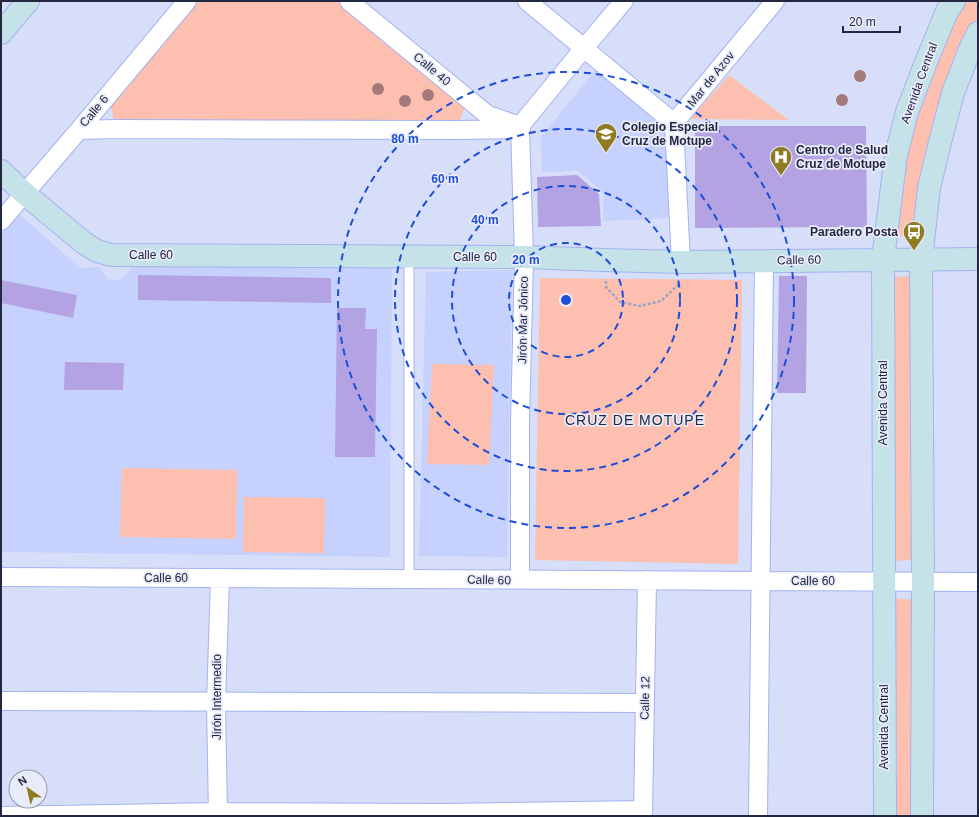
<svg xmlns="http://www.w3.org/2000/svg" width="979" height="817" font-family="Arial,sans-serif">
<rect width="100%" height="100%" fill="#d7def9"/>
<path fill="#c7d1fd" d="M597,68L670,125V218L603,221L604,193L578,171L542,172L541,137Z
M18,213L80,268L99,267L108,279L121,280L134,265L392,267L390,557L1,552V234Z
M512,270L507,557L419,556L426,272Z"/>
<path fill="#fdbfaf" d="M199,1H337L465,105L463,112L456,130L116,129L111,107Z
M961,1H978V21L953,75L919,237L894,236L913,109Z
M729,75L789,120L690,119Z
M914,276L912,560L892,561V277Z
M540,278L742,280L738,564L535,560Z
M432,364L494,365L489,465L427,464Z
M122,468L237,470L236,539L120,537Z
M244,497L325,498L324,553L243,552Z
M893,598L914,600L913,816H893Z"/>
<path fill="#b3a3e3" d="M695,126H866L867,227L695,228Z
M577,175L599,194L601,226L538,227L537,177Z
M138,275L331,278V303L138,300Z
M779,276H807L806,393H777Z
M1,280L77,295L73,318L1,303Z
M337,308H366L365,329H377L375,457H335Z
M65,362L124,363L123,390H64Z"/>
<g fill="none" stroke-linecap="round" stroke-linejoin="round">
<g stroke="#a4b2f2" stroke-width="11">
<path id="lane" d="M409,579V257"/>
</g>
<g stroke="#a4b2f2" stroke-width="20">
<path id="street" d="M349,1L484,112L488,115L514,124
M527,1L674,123
M79,130L116,129L456,130L521,129
M1,221L79,130L187,1
M681,262L674,123L775,1
M1,577L978,582
M520,580V423L524,257L520,126L584,48L624,1
M1,701L645,703
M1,816L218,812L444,813L643,810
M218,816L216,703L220,578
M643,816L647,580
M758,816L764,261"/>
</g>
<g stroke="#a4b2f2" stroke-width="24">
<path id="secondary" d="M1,33L28,1
M1,171L24,193L84,243L97,251L111,255L524,257L604,260L681,262L978,259
M885,816L883,259L896,155L907,112L926,62L947,11L954,1
M922,816L923,581L921,260L929,188L940,142L953,93L970,49L978,33"/>
</g>
<path stroke="#9ea4be" stroke-width="2.5" stroke-dasharray="3 2" stroke-linecap="butt" d="M606,281V287L620,302L640,306L661,301L678,285V282"/>
<use href="#lane" stroke="#fff" stroke-width="9"/>
<use href="#street" stroke="#fff" stroke-width="18"/>
<use href="#secondary" stroke="#c4e2e8" stroke-width="22"/>
</g>
<g fill="#a4797a">
<circle cx="860" cy="76" r="6"/>
<circle cx="378" cy="89" r="6"/>
<circle cx="428" cy="95" r="6"/>
<circle cx="842" cy="100" r="6"/>
<circle cx="405" cy="101" r="6"/>
</g>
<g fill="none" stroke="#1d4ed8" stroke-width="2" stroke-dasharray="7 5">
<circle cx="566" cy="300" r="57"/>
<circle cx="566" cy="300" r="114"/>
<circle cx="566" cy="300" r="171"/>
<circle cx="566" cy="300" r="228"/>
</g>
<defs>
<g id="school-pin" transform="scale(1.15)"><path d="M0 17L-7.5 6A9.5 9.5 0 1 1 7.5 6Z" fill="#917b22" stroke="#e8ebf9"/><path d="M0-5L7-2L0 1L-7-2ZM-4 1L0 2.5L4 1V4Q0 6-4 4Z" fill="#fff"/></g>
<g id="hospital-pin" transform="scale(1.15)"><path d="M0 17L-7.5 6A9.5 9.5 0 1 1 7.5 6Z" fill="#917b22" stroke="#e8ebf9"/><path d="M-5-5h3v3.5h4V-5h3V5h-3V1.5h-4V5h-3Z" fill="#fff"/></g>
<g id="bus-pin" transform="scale(1.15)"><path d="M0 17L-7.5 6A9.5 9.5 0 1 1 7.5 6Z" fill="#917b22" stroke="#e8ebf9"/><path d="M-5-6H5V4H4V6H2V4H-2V6H-4V4H-5ZM-3.5-4V0h7V-4ZM-3.5 1.2v1.5H-2V1.2ZM2 1.2v1.5H3.5V1.2Z" fill="#fff"/></g>
</defs>
<g fill-rule="evenodd">
<use href="#school-pin" x="606" y="134"/>
<use href="#hospital-pin" x="781" y="157"/>
<use href="#bus-pin" x="914" y="232"/>
</g>
<g text-anchor="middle" stroke-width="3.5" stroke-linejoin="round" paint-order="stroke">
<g font-size="12" fill="#232841" stroke="#e8ebf9">
<text transform="translate(432 69) rotate(40)" y="4">Calle 40</text>
<text transform="translate(711 79) rotate(-51)" y="4">Mar de Azov</text>
<text transform="translate(919 83) rotate(-70)" y="4">Avenida Central</text>
<text transform="translate(94 111) rotate(-50)" y="4">Calle 6</text>
<text x="151" y="259">Calle 60</text>
<text x="475" y="261">Calle 60</text>
<text transform="translate(799 260) rotate(-1)" y="4">Calle 60</text>
<text transform="translate(523 320) rotate(-89)" y="4">Jirón Mar Jónico</text>
<text transform="translate(883 403) rotate(-90)" y="4">Avenida Central</text>
<text x="166" y="582">Calle 60</text>
<text transform="translate(489 580) rotate(1)" y="4">Calle 60</text>
<text x="813" y="585">Calle 60</text>
<text transform="translate(217 697) rotate(-90)" y="4">Jirón Intermedio</text>
<text transform="translate(645 698) rotate(-89)" y="4">Calle 12</text>
<text transform="translate(884 727) rotate(-90)" y="4">Avenida Central</text>
</g>
<g font-size="12" font-weight="bold" fill="#232841" stroke="#e8ebf9" text-anchor="start">
<text x="622" y="131">Colegio Especial<tspan x="622" dy="14">Cruz de Motupe</tspan></text>
<text x="796" y="154">Centro de Salud<tspan x="796" dy="14">Cruz de Motupe</tspan></text>
<text x="898" y="236" text-anchor="end">Paradero Posta</text>
</g>
<g font-size="14" letter-spacing="1" fill="#232841" stroke="#e8ebf9">
<text x="635" y="425">CRUZ DE MOTUPE</text>
</g>
</g>
<circle cx="566" cy="300" r="6" fill="#1d4ed8" stroke="#e8ebf9" stroke-width="2"/>
<g font-size="12" text-anchor="middle" font-weight="bold" fill="#1d4ed8" stroke="#e8ebf9" stroke-width="3.5" stroke-linejoin="round" paint-order="stroke">
<text x="405" y="143">80 m</text>
<text x="445" y="183">60 m</text>
<text x="485" y="224">40 m</text>
<text x="526" y="264">20 m</text>
</g>
<rect width="979" height="817" fill="none" stroke="#232841" stroke-width="4"/>
<g transform="translate(28 789) rotate(326)"><circle r="19" fill="#e8ebf9" stroke="#999daf"/>
<path d="M0-3L7 15L0 10L-7 15Z" fill="#917b22"/>
<text y="-6" font-size="11" font-weight="bold" text-anchor="middle" fill="#232841">N</text>
</g>
<path d="M843 26v6h57v-6" fill="none" stroke="#232841" stroke-width="2"/>
<text x="849" y="26" font-size="12" fill="#232841" stroke="#e8ebf9" stroke-width="3" paint-order="stroke">20 m</text>
</svg>
